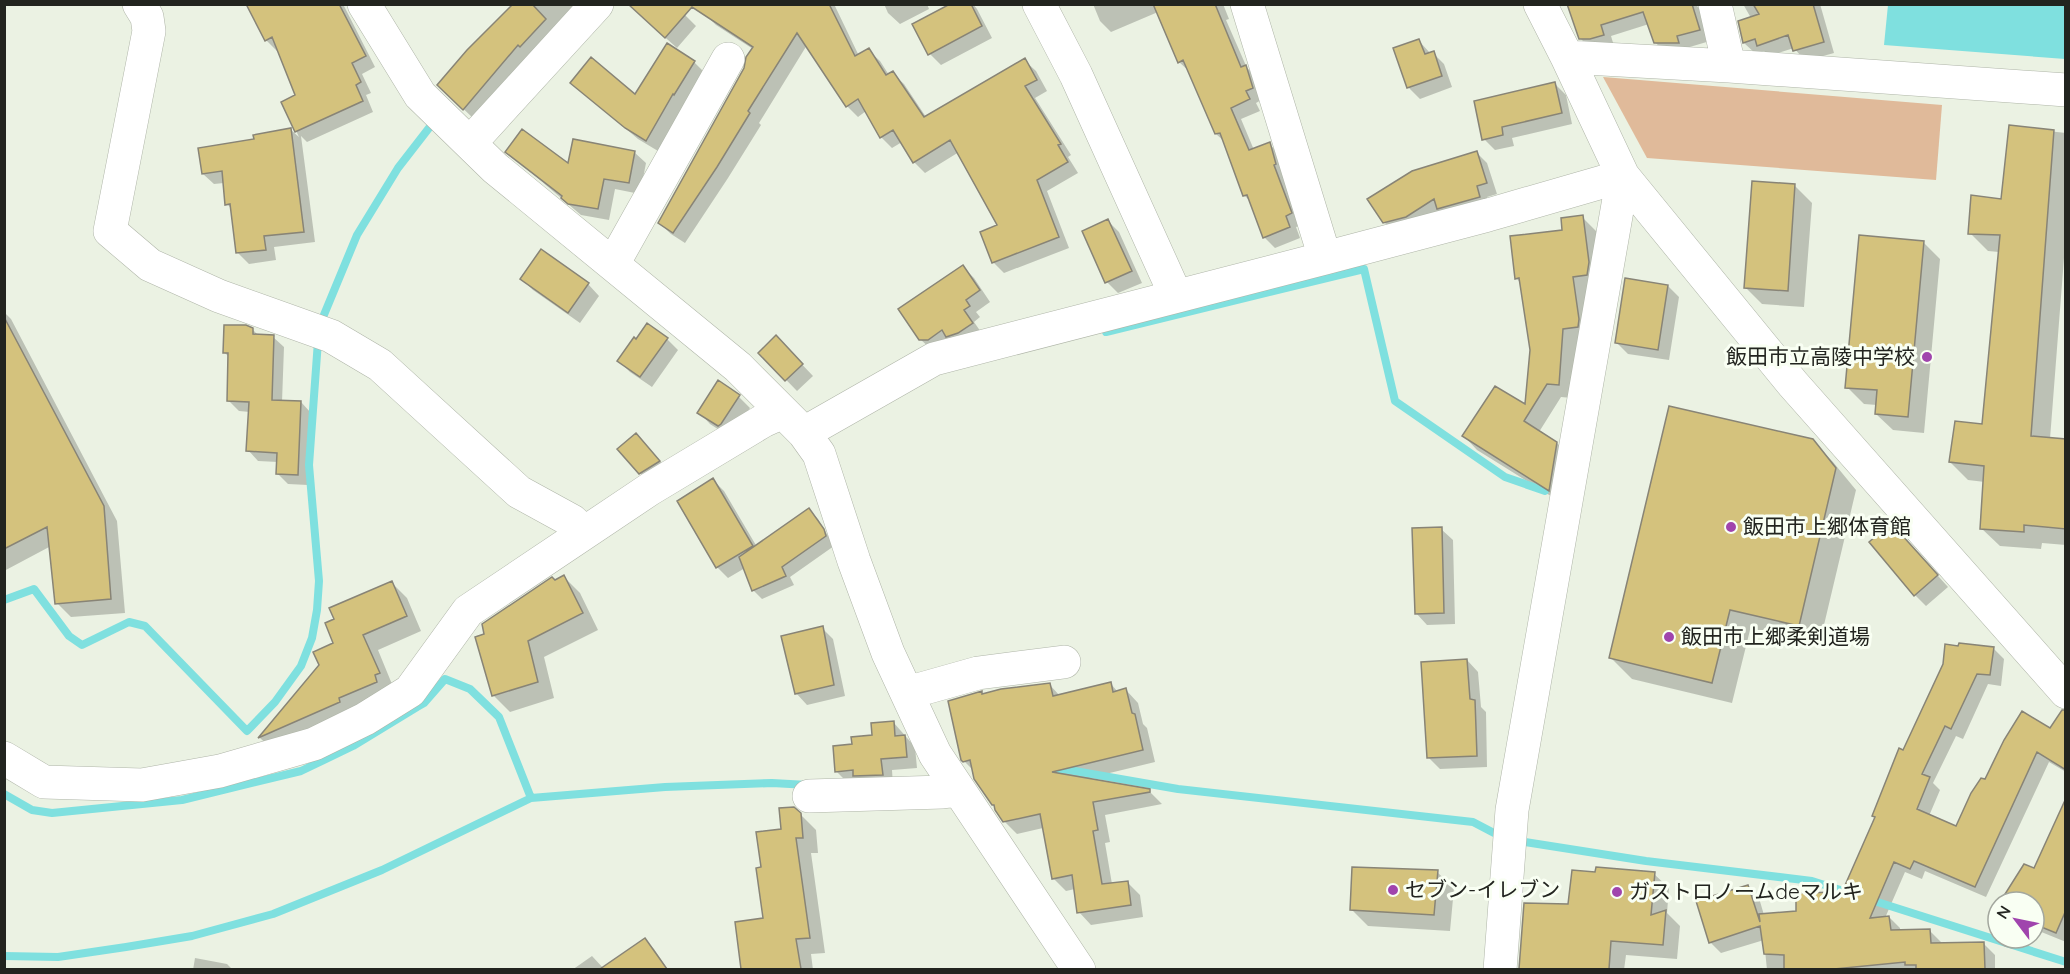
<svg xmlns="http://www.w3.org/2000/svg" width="2070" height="974" font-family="Quicksand,'Noto Sans JP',sans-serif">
<rect width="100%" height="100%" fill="#ebf2e3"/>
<path fill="#e0ba9a" d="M1603,77L1942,105L1936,180L1647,158Z"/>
<path fill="#7fe0df" d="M1888,5H2065V59L1884,45Z"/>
<path fill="#0003" d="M248,4H343L375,67L362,74L371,93L366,95L373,112L307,142L301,136L315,242L274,247L276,260L249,264L238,253L233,210L227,204L224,183L214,184L203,174L255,140L291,130L299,137L283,103L297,96L278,50L277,51L266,40Z
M514,4H580L475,120L450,96Z
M711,4H834L859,56L868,50L880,61L889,75L892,73L904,84L926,117L1024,60L1036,71L1047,91L1035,98L1071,155L1068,157L1078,173L1047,191L1069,248L1004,273L993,262L999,226L959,152L925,173L914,162L902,142L892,148L881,137L866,111L858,117L847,106L807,45L759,123L761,125L728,178L685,243L671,234L659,223L746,69L753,49L716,25L705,14Z
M884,4H927L929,9L900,24L888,13Z
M953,4H973L977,9L992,38L941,65L930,54L914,25Z
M1093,4H1223L1229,19L1226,20L1247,68L1257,77L1263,99L1256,103L1260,111L1241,119L1254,150L1269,144L1281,155L1302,225L1296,227L1300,238L1275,248L1264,237L1251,202L1245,196L1225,142L1216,134L1190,72L1179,62L1158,12L1111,32L1100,21Z
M1569,4H1695L1701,10L1710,41L1666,54L1655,42L1649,24L1611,36L1614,46L1592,50L1580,38Z
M1743,4H1820L1834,53L1805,61L1794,48L1769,56L1764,51L1756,54L1744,43L1740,22L1751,18Z
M685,15L696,26L677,48L649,23Z
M1419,41L1431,54L1433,53L1444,64L1452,87L1420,99L1408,87Z
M667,45L694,62L706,74L658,151L638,139L572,83L636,96Z
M1554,83L1566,95L1572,124L1512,138L1514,146L1495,150L1484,139Z
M2010,127L2066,133V232L2050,439L2066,440V545L2042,543L2041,549L2000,546L1981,528L1985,482L1968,480L1950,462L1983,425L1999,252L1988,251L1970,233L2002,201Z
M507,152L569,165L634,152L646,163L640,194L615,189L609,220L581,215Z
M1477,153L1487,163L1497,194L1487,197L1490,207L1395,233L1384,222Z
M1795,186L1812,203L1804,307L1762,304L1745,287Z
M1582,217L1596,231L1602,277L1600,288L1586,290L1592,334L1591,340L1577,342L1572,398L1561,397L1539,432L1557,443L1570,457L1562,503L1477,450L1464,436L1526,407L1531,350L1522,284L1516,278L1564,231Z
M1108,221L1119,232L1142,283L1118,293L1107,282Z
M1923,242L1940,259L1924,433L1893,430L1876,414L1877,405L1864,404L1847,387Z
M541,252L588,284L599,296L580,323L533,290L522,279Z
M963,267L974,278L990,302L976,312L980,317L974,322L983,335L932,350L920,339Z
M1668,286L1679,297L1669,360L1628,354L1617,343Z
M4,312L11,319L117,521L125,613L71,617L57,603L51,546L4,571Z
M252,329L259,336L273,337L284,347L282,402H301L311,413L308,485L288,484L277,473L278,462L258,461L248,450L250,412L239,411L229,401L230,358L224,352Z
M776,337L813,376L797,391L760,353Z
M667,339L678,350L652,387L630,372L619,361Z
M739,397L750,408L730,437L710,424L699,412Z
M1812,441L1833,462L1856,490L1819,646L1750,630L1732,703L1632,679L1611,658Z
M647,446L670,473L651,484L640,473Z
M713,480L724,491L757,547L809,510L818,519L834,546L790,577L794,585L762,599L753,590L745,568L728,578L717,567Z
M1441,529L1453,540L1455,624L1427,625L1416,613Z
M1902,536L1948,587L1926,606L1915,595Z
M564,577L580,593L598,630L544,657L554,698L510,712L493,695L486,635Z
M392,583L407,598L421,631L378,650L394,689L275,752L260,738L321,665L335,644Z
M822,628L833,639L845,696L807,705L796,693Z
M1993,648L2004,659L2001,686L1988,684L1963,739L1956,736L1933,783L1940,790L1929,816L1956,828L1986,781L2051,730L2066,729V772L2049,762L1986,897L1925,871L1922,879L1905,872L1885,918L1889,917L1900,928V932L1930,931L1941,942V945L1984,944L1995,955V970H1767L1764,940L1721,953L1710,942L1748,886L1759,898L1764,915L1798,912L1843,893L1904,752Z
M1467,660L1478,672L1481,707L1486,712L1487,767L1440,769L1429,758Z
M1110,683L1118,692L1126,690L1138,703L1143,724L1147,728L1155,762L1085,779L1149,791L1162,804L1105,815L1110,842L1105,843L1112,884L1127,882L1140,895L1143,917L1091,925L1079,912L1075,889L1066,891L1053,878L1043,828L1017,834L1004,821L974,771L964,761L981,693L983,695L1049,684L1060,696Z
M894,723L915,747L917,768L892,770L893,786L847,782L836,771L853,746L874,737Z
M2066,801V942L2034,929V902H2008L2034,869Z
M800,814L816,830L818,853H811L825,953L811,954L813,970H743L737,924L765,920L763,868L783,830Z
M1437,872L1454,888L1450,931L1368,926L1351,909Z
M1654,874L1669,888L1667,913L1680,926L1677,959L1626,955L1624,970H1520L1525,905L1569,906Z
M645,940L654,949L668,970H638L628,953Z
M592,956L605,970H572Z
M195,958L227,964L233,970H193Z"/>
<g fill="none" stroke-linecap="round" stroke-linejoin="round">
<path stroke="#7fe0df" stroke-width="8" d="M321,322L357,235L398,168L429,128
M1106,332L1364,269L1395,401L1505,477L1545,491
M4,600L34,589L69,636L82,645L129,622L145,626L247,731L275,702L301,666L312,638L317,610L319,581L309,465L318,341
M1054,770L1063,769L1178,789L1473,822L1494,833
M4,794L32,810L52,813L182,800L301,771L353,746L417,707L424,703L445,679L470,689L499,717L531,798
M1525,842L1646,861L1812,881L1853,894
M1868,899L2066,962
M4,956L58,957L126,947L192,936L273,914L382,870L531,798L665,787L772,783L808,785"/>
</g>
<path fill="#d4c27d" stroke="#888476" stroke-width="1.5" d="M246,4H339L366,56L352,63L361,82L356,85L363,101L295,132L281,102L295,95L272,37L265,41Z
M513,4H532L546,19L520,47L518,45L463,110L437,85L467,50Z
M628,4H829L855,56L869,48L886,75L893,71L924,117L1025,58L1037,80L1025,86L1061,144L1058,145L1068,162L1037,180L1059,237L992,263L980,232L997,225L950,140L913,163L893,130L880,138L858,99L846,107L797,33L748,111L750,113L717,167L673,233L658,223L744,68L746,57L753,47L692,7L665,38Z
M950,4H971L982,26L928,55L912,24Z
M1153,4H1215L1241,67L1246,65L1253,88L1246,91L1250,99L1231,108L1249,150L1270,142L1276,164L1274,165L1292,213L1286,216L1290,227L1263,238L1247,195L1243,196L1220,133L1215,134L1183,60L1178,63Z
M1567,4H1692L1700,30L1677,36L1679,43H1654L1643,12L1601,25L1604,35L1590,39H1579Z
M1753,4H1813L1824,42L1793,51L1788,35L1757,46L1755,39L1743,43L1738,21L1759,14Z
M1419,39L1425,54L1434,51L1442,76L1407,88L1393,48Z
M667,43L695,61L674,95L673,94L646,141L625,128L570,83L591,57L635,94Z
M1555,82L1562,113L1502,127L1503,135L1482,140L1474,101Z
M2009,125L2054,130L2031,436L2066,439V529L2024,525V532L1980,529L1984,466L1949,462L1955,421L1982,424L2000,235L1968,234L1971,195L2001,199Z
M291,128L304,232L264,236L266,250L236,253L230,204L225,205L222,171L202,174L198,148L254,139L253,135Z
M522,129L568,163L573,139L635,151L629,183L604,179L598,209L568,204L561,198L562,196L505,152Z
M1477,151L1487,183L1477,186L1480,197L1437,209L1434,199L1406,217L1383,223L1367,199L1412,171Z
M1752,181L1795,184L1788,291L1744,288Z
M1583,215L1589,262L1587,275L1573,277L1579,319L1578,327L1563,329L1559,385L1547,384L1524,421L1557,442L1549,491L1462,436L1495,386L1525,404L1530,350L1519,278L1515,279L1510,236L1562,230L1561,218Z
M1108,219L1132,271L1105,283L1082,231Z
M1859,235L1924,241L1908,417L1875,414L1877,390L1845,388Z
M541,249L589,283L568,313L520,279Z
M963,265L980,290L966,300L970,306L964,310L973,323L958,333L946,337L942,330L928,340H919L898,309Z
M1625,278L1668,285L1658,350L1615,343Z
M4,317L104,506L111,599L55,604L47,527L4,549Z
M647,323L668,338L640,377L617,361L634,337L636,339Z
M224,325H246L253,328V334L274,335L272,400L301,401L298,475L276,474L277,453L246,451L249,402L227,401L228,353H223Z
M776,335L803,364L785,381L758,353Z
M718,380L740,395L721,424L718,426L697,413Z
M1669,406L1813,439L1836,468L1799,626L1730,610L1712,683L1609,658Z
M636,433L660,461L639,474L617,449Z
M713,478L753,546L716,568L677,501Z
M809,508L824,529L826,536L782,567L786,576L752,591L739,557Z
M1891,523L1938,575L1914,596L1869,542Z
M1442,527L1444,613L1415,614L1412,528Z
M564,575L583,613L528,641L538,682L492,696L475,637L484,634L482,624L552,577L555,580Z
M392,581L407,616L363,635L380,673L375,675L377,682L339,698L340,702L258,738L319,665L313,652L333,643L325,623L334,619L329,608Z
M823,626L834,685L795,694L781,636Z
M1959,643L1994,647L1990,675L1977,674L1951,729L1945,726L1922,774L1930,777L1917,809L1956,826L1971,793L1981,778L1985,779L2004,740L2022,711L2050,728L2062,710H2066V770L2037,752L1975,887L1914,861L1910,869L1894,862L1870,918L1889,916L1891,930L1930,929L1931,943L1984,942L1985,969H1916V965H1905V962L1834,969H1784V955L1764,954L1760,926L1709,943L1696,901L1748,885L1760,922L1759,914L1796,911V893L1842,892L1875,817L1872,816L1899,748L1903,750L1943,664L1945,644L1958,646Z
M1467,659L1470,699L1475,700L1477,756L1427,758L1421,662Z
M1111,682L1113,692L1126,688L1132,713L1135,714L1143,750L1052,772L1150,789V792L1093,802L1098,830L1093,831L1102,884L1128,881L1131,905L1077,913L1072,875L1052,879L1040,814L1003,822L995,810L994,805H992L974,779L970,760L963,762L961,760L948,701L982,691V694L1001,689L1050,683L1053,696Z
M894,721L895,736L905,735L907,757L881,759L883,775L853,776V770L835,772L833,746L852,744L851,737L872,735L871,723Z
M2066,798V910L2056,933L2034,924V902H2000L2024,864L2034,868Z
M794,807L801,813L803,838H796L810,938L796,939L801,969H741L735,922L763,918L756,868L761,867L756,832L781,829L779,808Z
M1352,867L1438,870L1434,915L1350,910Z
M1596,867L1655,872L1651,915L1666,910L1663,945L1611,941L1609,969H1519L1524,903L1568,904L1572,870L1595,872Z
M645,938L667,969H600Z"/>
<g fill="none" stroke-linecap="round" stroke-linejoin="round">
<g stroke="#afb5a8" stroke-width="34">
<path id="minor" d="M139,4L147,17L149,31L110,231L150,265L219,296L331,336L380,365L519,492L572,521L584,532
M364,4L420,95L495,168L738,367L804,433L819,454L854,561L888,653L935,754L1079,970
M1039,4L1076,75L1176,296
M1247,4L1325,258
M1540,4L1567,57L1623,176L1793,384L2066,692
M1715,4L1729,66
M1567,57L1729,66L2066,90
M470,143L597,4
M613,264L728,59
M804,433L934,359L1325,258L1488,215L1623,176
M907,693L978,673L1064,662
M4,758L44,782L142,785L220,771L314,744L365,719L410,691L468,611L650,489L763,421L783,412
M809,796L943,792L959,790
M1500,970L1512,810L1623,176"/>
</g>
<use href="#minor" stroke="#fff" stroke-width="33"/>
</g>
<g fill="#a044ad" stroke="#f9fff3" stroke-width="2">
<circle cx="1927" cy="357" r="6"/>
<circle cx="1731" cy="527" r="6"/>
<circle cx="1669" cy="637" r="6"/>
<circle cx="1393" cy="890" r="6"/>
<circle cx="1617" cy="892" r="6"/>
</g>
<g text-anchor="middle" stroke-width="6" stroke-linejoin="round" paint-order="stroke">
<g font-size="21" fill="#22241f" stroke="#f9fff3" text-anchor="start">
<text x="1915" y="364" text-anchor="end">飯田市立高陵中学校</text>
<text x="1743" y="534">飯田市上郷体育館</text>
<text x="1681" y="644">飯田市上郷柔剣道場</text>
<text x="1405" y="897">セブン-イレブン</text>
<text x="1629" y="899">ガストロノームdeマルキ</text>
</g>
</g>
<rect width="2070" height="974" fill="none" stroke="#22241f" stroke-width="12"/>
<g transform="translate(2016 920) rotate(302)"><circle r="28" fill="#f9fff3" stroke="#a3a79e" stroke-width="1.5"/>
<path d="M0-4.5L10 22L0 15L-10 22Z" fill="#a044ad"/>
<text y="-9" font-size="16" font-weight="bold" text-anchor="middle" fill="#22241f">N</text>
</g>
</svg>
